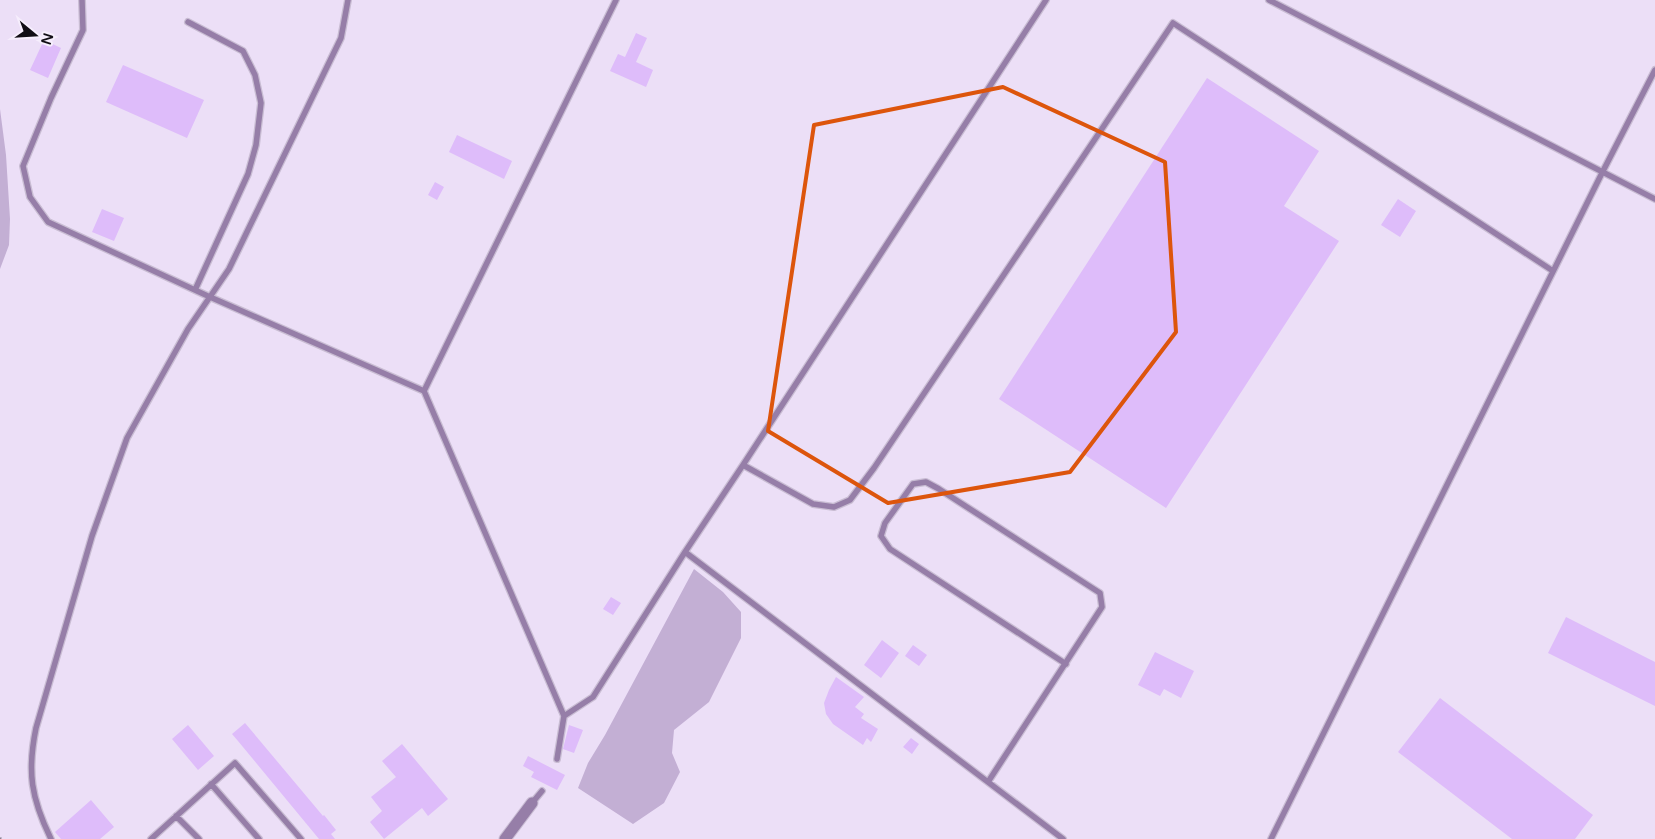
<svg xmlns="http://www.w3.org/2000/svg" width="1655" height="839" font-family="'Varela Round',sans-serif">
<rect width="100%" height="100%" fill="#ecdff7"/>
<path fill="#c3afd4" d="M0,109L6,155L10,219L9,245L0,269Z
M694,569L723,592L741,612V638L709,702L674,730L672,753L680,772L664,803L633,824L578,788L588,763L605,735Z"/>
<path fill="#debcfa" d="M636,33L647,38L636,62L653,70L646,87L610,71L618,54L625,57Z
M44,40L61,48L48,78L30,70Z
M123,65L204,100L187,138L106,102Z
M1207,78L1319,151L1284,206L1339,241L1166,508L999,399Z
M457,135L512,161L504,179L449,152Z
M435,182L444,187L437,200L428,195Z
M1398,199L1416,211L1400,237L1381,225Z
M102,209L124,218L114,241L92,232Z
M611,597L621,603L613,615L603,609Z
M1566,617L1655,662V706L1548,653Z
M882,640L899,653L881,678L864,665Z
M913,645L927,655L919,666L905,656Z
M1155,652L1194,671L1181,698L1164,689L1160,696L1138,685Z
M836,677L864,697L855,707L864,714L861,718L878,729L871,742L867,738L863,745L833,724L826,714L824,703L829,690Z
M1440,698L1593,815L1575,839H1512L1398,752Z
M245,723L323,816L324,815L336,830L331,834L335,839H319L238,741L232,734Z
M188,725L214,756L198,770L172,739Z
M569,725L583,730L574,753L563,749Z
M911,738L919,744L912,754L903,747Z
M402,744L448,799L428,816L422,808L384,839L370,822L382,811L371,797L396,777L382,761Z
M528,756L565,775L557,790L531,777L534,772L523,766Z
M91,800L114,827L100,839H61L55,832Z"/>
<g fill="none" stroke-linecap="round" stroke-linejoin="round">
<g stroke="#c9bdd3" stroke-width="8">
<path id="service" d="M82,0L83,30L51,98L23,166L30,197L48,222L210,297L424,391
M1269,0L1655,199
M188,22L243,51L255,75L261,103L256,145L248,174L195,290
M743,465L813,504L834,507L850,500L874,468L1173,23L1553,271
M685,552L1063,839
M564,716L593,697L685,552L743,465L1046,0
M557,759L564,716L424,391L616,0
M988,782L1102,607L1100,593L939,489L926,482L913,484L885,523L881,536L890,549L1066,664
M211,784L259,839
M532,803L542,791
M176,816L199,839
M51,839C31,798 27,772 36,728L92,536L127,438L188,329L229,269L341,38L348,0
M151,839L235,763L301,839
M1271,839L1602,173L1655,70"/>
</g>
<g stroke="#c9bdd3" stroke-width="13">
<path id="minor" d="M505,839L532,803"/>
</g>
<path stroke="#898090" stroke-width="2.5" stroke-dasharray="2.5 4" stroke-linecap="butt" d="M0,838L1,839"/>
<use href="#service" stroke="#967ea8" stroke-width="5.5"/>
<use href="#minor" stroke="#967ea8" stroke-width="11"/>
</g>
<path fill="none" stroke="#dd550c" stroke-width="4" stroke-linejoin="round" d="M1003,87L1165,162L1176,332L1070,472L888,503L768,431L814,125Z"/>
<g transform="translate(35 35) rotate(108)" stroke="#f6eefd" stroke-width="4" paint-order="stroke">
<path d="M0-4L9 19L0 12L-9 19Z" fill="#110d15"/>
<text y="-8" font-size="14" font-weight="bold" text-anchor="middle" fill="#110d15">N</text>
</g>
</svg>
